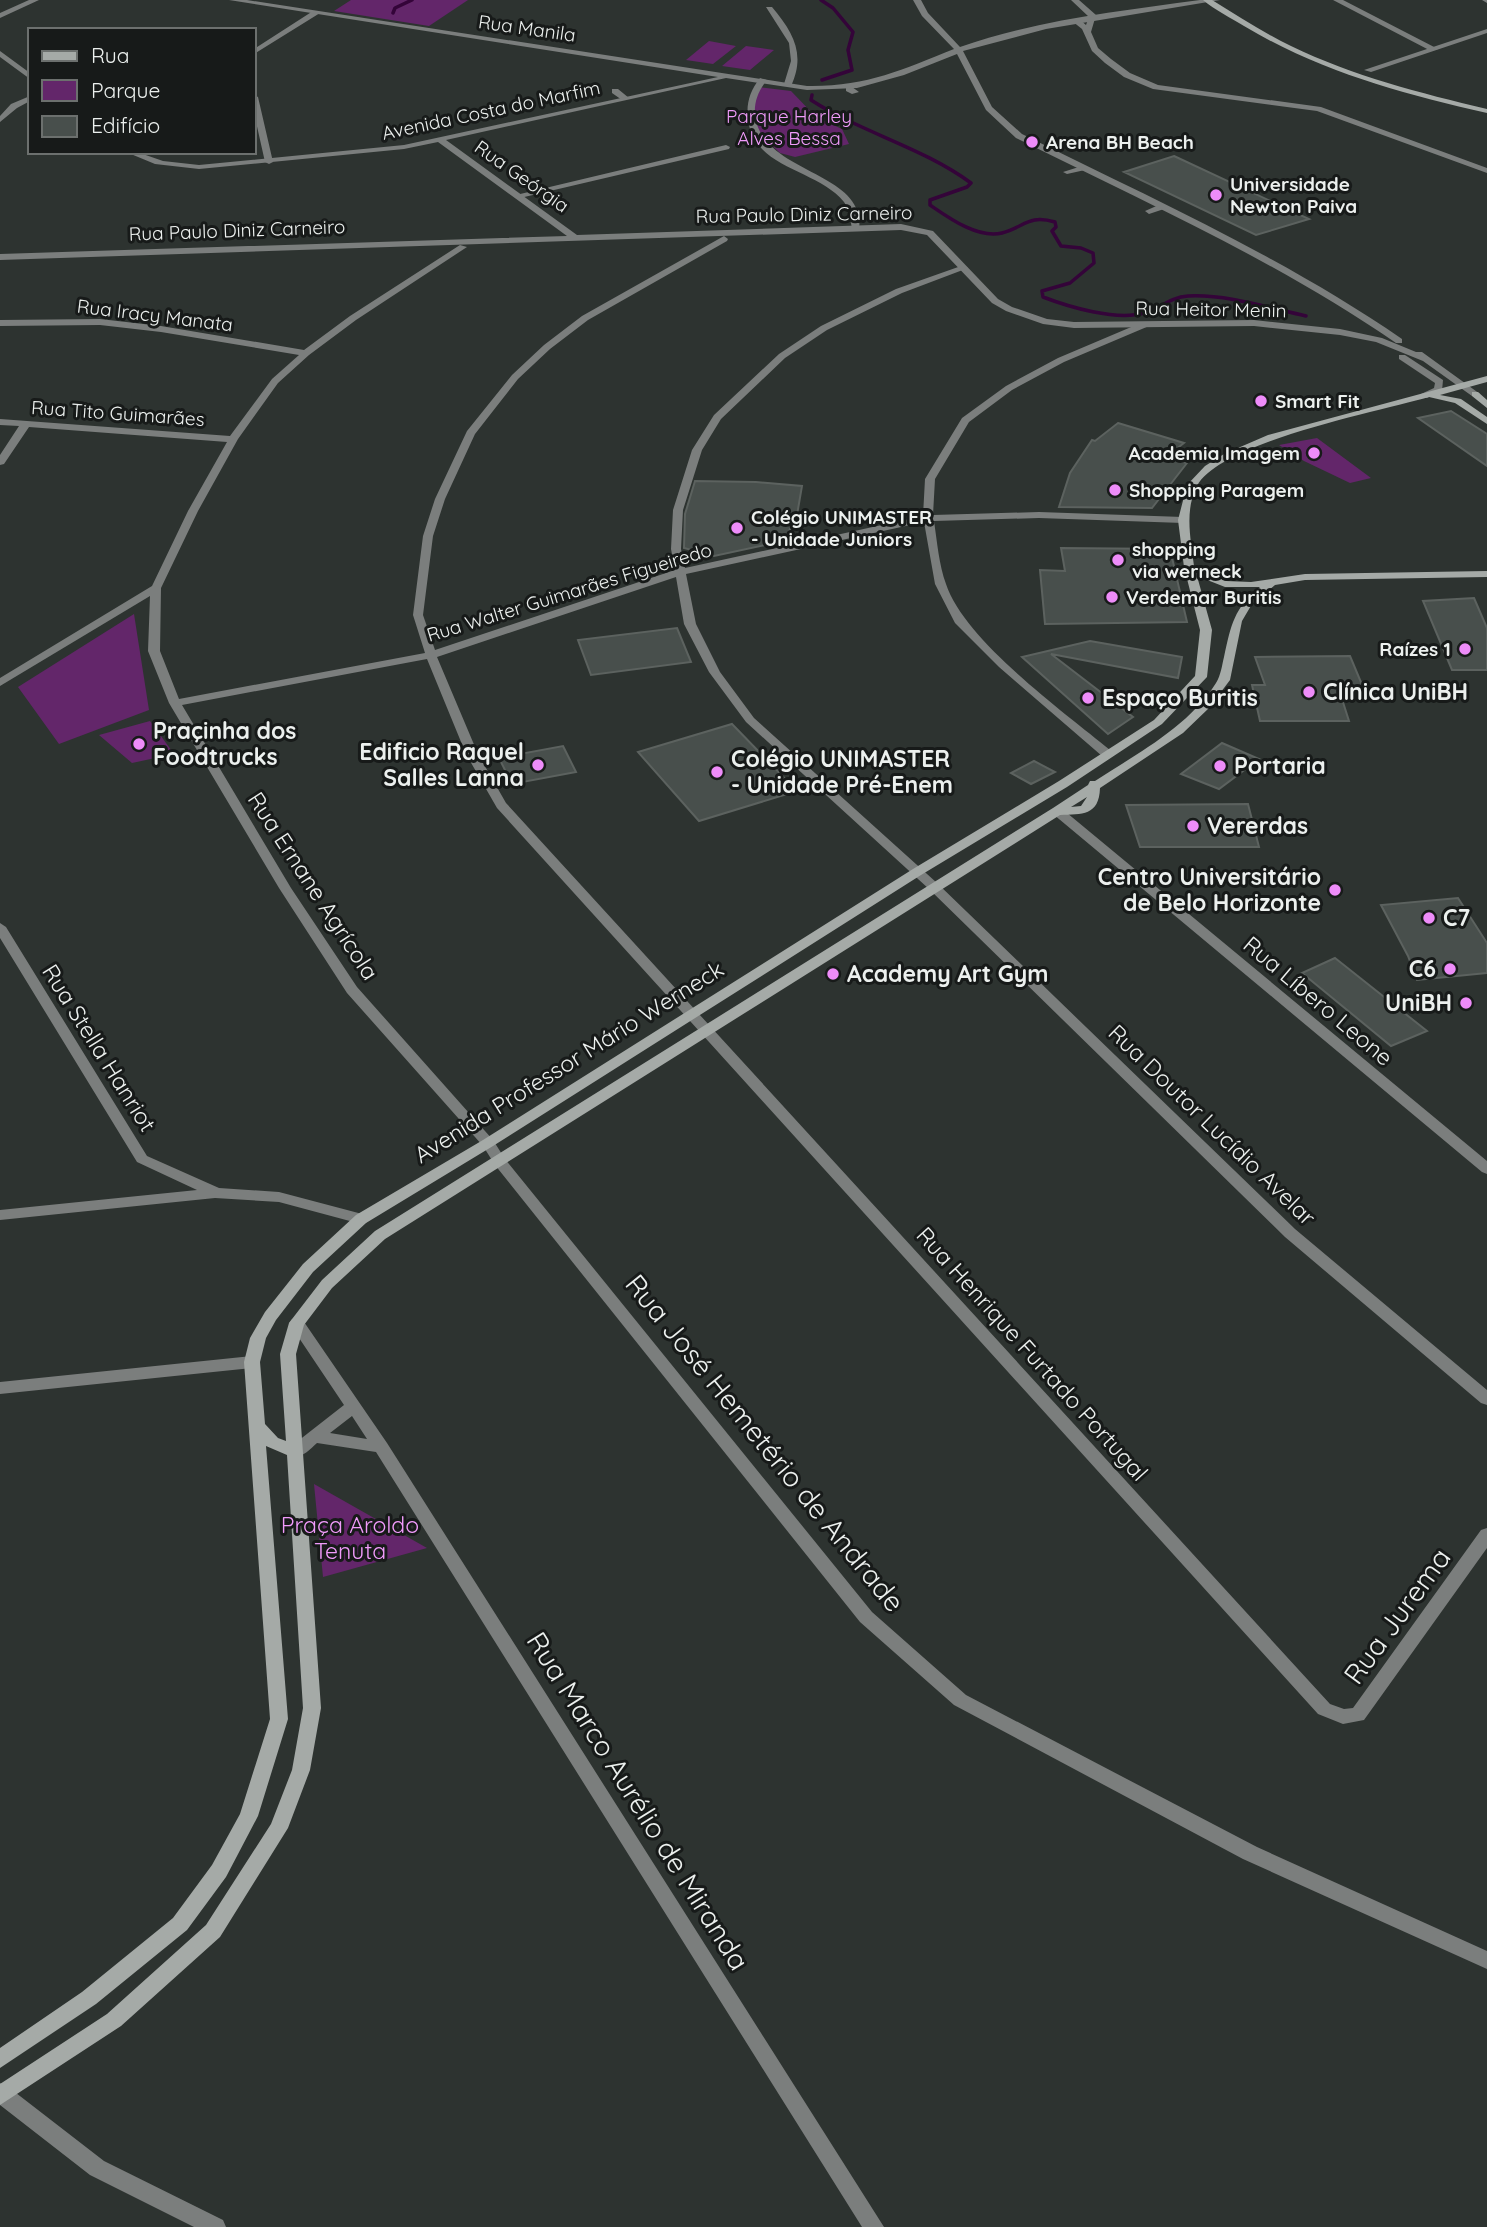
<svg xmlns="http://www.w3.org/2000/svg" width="1487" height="2227" font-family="Quicksand,sans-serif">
<rect width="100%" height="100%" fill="#2d3330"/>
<path fill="#63266a" d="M351,0H468L429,26L334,11Z
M709,41L736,46L713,64L686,60Z
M746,46L774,50L750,70L722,66Z
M759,87L791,91L816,117L842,129L849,144L795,157L780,153L757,131L752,107Z
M1317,438L1371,478L1350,483L1304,461L1279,445Z
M134,614L149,710L59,744L18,687Z
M150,721L174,754L132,763L99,735Z
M314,1484L427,1548L323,1577Z"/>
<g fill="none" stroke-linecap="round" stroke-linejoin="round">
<path stroke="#340439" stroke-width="3.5" d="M821,0L833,8L853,32L848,50L852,70L822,80
M393,13L395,8L412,0
M812,95L811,100C862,133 922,147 971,183L967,187L930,200V205C949,218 978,239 1002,233C1025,227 1028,214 1055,222L1056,227L1052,231L1061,246L1081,248L1093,253L1094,263L1070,283L1042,291L1043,297C1069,307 1116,321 1144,313C1159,309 1170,297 1188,296C1227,294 1269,308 1306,316"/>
</g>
<path fill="#484f4c" stroke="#5c625f" stroke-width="2" d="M1174,156L1309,219L1256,235L1124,172Z
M1451,411L1487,434V466L1418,418Z
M1118,423L1184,443L1165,458L1187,463L1152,508L1059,507L1070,473L1092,440L1095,441Z
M695,481L756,482L802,486L797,515L784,541L714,556L684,548L685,514Z
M1061,548L1170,549L1187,622L1045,624L1040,570L1065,571Z
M1474,598L1487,628V670H1452L1423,601Z
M677,628L691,662L591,675L578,640Z
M1090,641L1182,657L1178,678L1051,654L1133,717L1108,734L1022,657Z
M1350,656L1368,699H1342L1349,721H1260L1252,685H1265L1255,657Z
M732,724L797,791L699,821L638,752Z
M1222,743L1259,759L1219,789L1181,774Z
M563,746L576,772L512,784L499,758Z
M1034,761L1055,772L1031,784L1011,773Z
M1248,804L1259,847H1140L1126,805Z
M1458,898L1487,943V973L1417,980L1408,956L1381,905Z
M1335,958L1427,1031L1391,1046L1302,973Z"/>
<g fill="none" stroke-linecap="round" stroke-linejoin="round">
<path fill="#7b7e7d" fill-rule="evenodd" d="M1071,0H1079L1096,15L1091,32L1098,48L1111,59L1130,73L1158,85L1321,107L1487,168V173L1317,111L1153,89L1124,77L1105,63L1092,51L1082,29L1072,21L1079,19L1086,25L1089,17Z
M1333,0H1343L1438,49L1431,51Z
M766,7H772C793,32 806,54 791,86L784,84L791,61L789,43Z
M313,11L320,13L254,54V49Z
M760,78L767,80C758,91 754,102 755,115C762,175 867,170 859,230L852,228C850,219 849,209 844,202C818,169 753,169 748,119C746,103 750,91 760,78Z
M846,87H852L859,92L852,94L846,91Z
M612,89H618L629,98L622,100L612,93Z
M254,95L258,97L273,162L269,164L265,162L254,113Z
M30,96V101L17,108L0,122V116L11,104Z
M726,145L730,147L729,149L520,198L516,195Z
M1082,166L1086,168L1085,170L1067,174L1063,172Z
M1161,204L1165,207L1164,209L1149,214L1145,211Z
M724,236L728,239L727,241L588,320L550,349L518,379L475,434L445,499L433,536L423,615L435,650L675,570L671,549L673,510L692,450L714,415L779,354L821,326L896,289L961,266L968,268L902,293L827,330L785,358L721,419L702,450L683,510L681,549L685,568L923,516L925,479L962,418L1006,386L1058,358L1143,322H1149V326L1064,362L1012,390L969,422L935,479L933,515L1039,512L1183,517L1188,520L1183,523L1039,518L934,521C937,541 939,565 946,584C965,641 1063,711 1110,750V756H1102L999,667L955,623L935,584L924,522L686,574L696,624L720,672L754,718L937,883L1295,1229L1487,1390V1405L1481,1403L1285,1237L929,889L746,722L709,672L684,624L676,577L437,657L478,754L506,803L1330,1704L1344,1709L1353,1708L1481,1530L1487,1528V1548L1364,1720L1343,1724L1318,1714L497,808L466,754L427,659L182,705L291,888L357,987L493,1140L505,1159L872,1612L966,1695L1257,1847L1487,1951V1969L1243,1859L954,1705L860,1622L495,1165L483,1146L347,993L279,888L169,703L148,651L150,596L0,686V678L152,586L188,511L227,442L29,427L4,464L0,465V455L19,426L0,425V419L230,436L272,379L299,355L161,332L100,325L0,326V320L100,319L161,326L304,350L350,316L460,245L467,247L356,320L309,355L278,383L238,439L198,511L161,588L160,651L179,699L425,653L413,615L423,536L435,499L467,431L512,375L544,345L582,316Z
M1057,807L1061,808L1487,1161V1174L1482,1172L1053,814L1051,811Z
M0,923L6,927L147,1156L219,1188L279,1192L366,1215L368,1219L366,1223L361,1224L279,1202L215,1198L0,1220V1210L197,1190L137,1162L0,938Z
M252,1356L257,1358L260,1362L257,1366L252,1368L0,1394V1382Z
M0,2083L7,2086L104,2161L223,2220L226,2227H194L90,2175L0,2105Z"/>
<path fill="#7b7e7d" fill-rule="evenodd" d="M29,0H39L0,18V13Z
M229,0H247L807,86C866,87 901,70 954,49L922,16L913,0H921L928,13L960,47C1037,20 1120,11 1200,0H1220L1046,29L963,51L992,107L1022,134C1151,198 1283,257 1402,339V343H1396C1277,261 1145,202 1016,138L986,110L957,54L904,75L857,88L807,90L726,78L446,140L577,235L901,224L933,231L998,299L1012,307L1047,319L1074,322L1254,320L1340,329L1382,338L1416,352H1422L1480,394L1472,396L1423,361L1376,342L1340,335L1254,326L1074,328L1043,324L1006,311L992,303L927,235L901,230L0,260V254L567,236L438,142L404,149L199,169L155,164L126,152H137L163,161L199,165L404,145L718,77Z
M1482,0H1487V3Z
M1487,29V33L1371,72L1364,70Z
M0,51L30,73V79L0,57Z
M1399,355H1405L1443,380L1442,391L1427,398H1421V394L1434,388L1435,383L1399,359Z
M297,1317L302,1319L387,1443L884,2227H862L376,1452L317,1443C309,1450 301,1460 289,1456L287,1452L289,1448L344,1405L289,1323L292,1319ZM352,1416L367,1439L330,1433Z"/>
<path fill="#a5aaa7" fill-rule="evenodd" d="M1203,0H1212C1238,16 1264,33 1291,46C1353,76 1420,93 1487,109V113C1402,94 1319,71 1244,26C1231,18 1215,10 1203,0Z
M1487,376V382L1440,395L1461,399L1487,417V424L1455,403L1429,397C1380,411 1220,442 1197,486C1184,511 1191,540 1194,566L1226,581L1251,582L1305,574L1487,571V577L1305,580L1275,585L1252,604L1242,621L1230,680L1209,708L1183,733L1100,788C1099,816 1082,814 1060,815L385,1239L332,1288L304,1325L296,1354L321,1708L310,1770L288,1828L220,1937L121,2026L0,2105V2084L107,2014L206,1925L271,1824L292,1770L303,1708L287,1455L266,1446L288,1719L258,1816L226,1877L187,1930L96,2004L0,2068V2048L82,1992L173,1918L212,1865L240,1814L270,1719L244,1362L250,1338L265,1312L303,1264L356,1215L483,1140L913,869L1059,781L1154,720L1195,676L1200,630L1184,567L1178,520L1187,485L1205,466L1224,454L1268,435ZM1197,576L1225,587H1260C1234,608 1231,625 1224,657C1222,665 1221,675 1216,683C1188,727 1138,753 1095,781H1090L1088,785L1053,808L375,1231L322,1280L289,1323L280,1354L286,1441L278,1438L265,1424L260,1362L266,1338L276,1320L313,1272L366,1223L493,1146L921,875L1067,787L1162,724L1207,677L1212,630ZM1087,797L1081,806L1071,807Z
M1472,392H1478L1487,400V408L1472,396Z"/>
</g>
<g fill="#ee8cf9" stroke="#171a19" stroke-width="2.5">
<circle cx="1032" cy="142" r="7"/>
<circle cx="1216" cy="195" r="7"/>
<circle cx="1261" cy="401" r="7"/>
<circle cx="1314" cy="453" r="7"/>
<circle cx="1115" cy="490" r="7"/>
<circle cx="737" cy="528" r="7"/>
<circle cx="1118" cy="560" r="7"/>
<circle cx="1112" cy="597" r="7"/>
<circle cx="1465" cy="649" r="7"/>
<circle cx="1309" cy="692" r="7"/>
<circle cx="1088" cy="698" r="7"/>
<circle cx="139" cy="744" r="7"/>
<circle cx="538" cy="765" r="7"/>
<circle cx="1220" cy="766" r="7"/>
<circle cx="717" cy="772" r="7"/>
<circle cx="1193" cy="826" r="7"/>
<circle cx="1335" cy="890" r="7"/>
<circle cx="1429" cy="918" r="7"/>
<circle cx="1450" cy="969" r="7"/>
<circle cx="833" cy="974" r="7"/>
<circle cx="1466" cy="1003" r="7"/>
</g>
<g text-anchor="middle" stroke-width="6" stroke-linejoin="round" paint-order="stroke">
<g font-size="19" fill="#ecf0ee" stroke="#171a19">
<text transform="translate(527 28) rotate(8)" y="7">Rua Manila</text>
<text transform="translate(491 110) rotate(-12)" y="7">Avenida Costa do Marfim</text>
<text transform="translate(522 176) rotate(35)" y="7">Rua Geórgia</text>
<text transform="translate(804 214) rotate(-1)" y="7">Rua Paulo Diniz Carneiro</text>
<text transform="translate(237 230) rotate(-2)" y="7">Rua Paulo Diniz Carneiro</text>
<text transform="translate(1211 309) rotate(1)" y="7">Rua Heitor Menin</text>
<text transform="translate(155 315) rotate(7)" y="7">Rua Iracy Manata</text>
<text transform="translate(118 413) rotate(4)" y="7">Rua Tito Guimarães</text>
<text transform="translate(569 592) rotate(-17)" y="7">Rua Walter Guimarães Figueiredo</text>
</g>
<g font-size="19" fill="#f19bfb" stroke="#171a19">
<text x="789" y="123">Parque Harley<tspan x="789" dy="22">Alves Bessa</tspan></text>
</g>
<g font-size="19" font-weight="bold" fill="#ecf0ee" stroke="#171a19" text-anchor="start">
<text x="1046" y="149">Arena BH Beach</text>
<text x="1230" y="191">Universidade<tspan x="1230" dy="22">Newton Paiva</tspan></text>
<text x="1275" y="408">Smart Fit</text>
<text x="1300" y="460" text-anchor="end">Academia Imagem</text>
<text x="1129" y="497">Shopping Paragem</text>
<text x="751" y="524">Colégio UNIMASTER<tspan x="751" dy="22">- Unidade Juniors</tspan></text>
<text x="1132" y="556">shopping<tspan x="1132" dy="22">via werneck</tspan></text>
<text x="1126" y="604">Verdemar Buritis</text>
<text x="1451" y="656" text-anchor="end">Raízes 1</text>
</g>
<g font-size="23" font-weight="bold" fill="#ecf0ee" stroke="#171a19" text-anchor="start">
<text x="1323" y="700">Clínica UniBH</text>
<text x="1102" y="706">Espaço Buritis</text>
<text x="153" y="739">Praçinha dos<tspan x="153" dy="26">Foodtrucks</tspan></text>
<text x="524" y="760" text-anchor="end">Edificio Raquel<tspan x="524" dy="26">Salles Lanna</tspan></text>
<text x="731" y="767">Colégio UNIMASTER<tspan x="731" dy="26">- Unidade Pré-Enem</tspan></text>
<text x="1234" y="774">Portaria</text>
<text x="1207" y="834">Vererdas</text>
<text x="1321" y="885" text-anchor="end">Centro Universitário<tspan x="1321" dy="26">de Belo Horizonte</tspan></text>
<text x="1443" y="926">C7</text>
<text x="1436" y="977" text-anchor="end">C6</text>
<text x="847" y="982">Academy Art Gym</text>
<text x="1452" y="1011" text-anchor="end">UniBH</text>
</g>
<g font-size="23" fill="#ecf0ee" stroke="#171a19">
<text transform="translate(313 886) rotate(57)" y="8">Rua Ernane Agrícola</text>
<text transform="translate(1318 1001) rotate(40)" y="8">Rua Líbero Leone</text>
<text transform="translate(99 1048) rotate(58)" y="8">Rua Stella Hanriot</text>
<text transform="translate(569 1062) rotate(-32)" y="8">Avenida Professor Mário Werneck</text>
<text transform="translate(1212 1125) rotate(44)" y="8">Rua Doutor Lucídio Avelar</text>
<text transform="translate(1032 1354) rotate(48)" y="8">Rua Henrique Furtado Portugal</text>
</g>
<g font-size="23" fill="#f19bfb" stroke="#171a19">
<text x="350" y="1533">Praça Aroldo<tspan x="350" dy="26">Tenuta</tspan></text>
</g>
<g font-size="28" fill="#ecf0ee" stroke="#171a19">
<text transform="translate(765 1443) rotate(51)" y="10">Rua José Hemetério de Andrade</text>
<text transform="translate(1397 1616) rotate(-54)" y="10">Rua Jurema</text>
<text transform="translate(638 1801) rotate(58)" y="10">Rua Marco Aurélio de Miranda</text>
</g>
</g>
<rect x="28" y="28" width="228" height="126" fill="#171a19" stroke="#6c706e" stroke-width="2"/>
<rect x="42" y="51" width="35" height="10" fill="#a5aaa7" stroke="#6c706e" stroke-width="2"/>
<text x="91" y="63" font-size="21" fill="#ecf0ee">Rua</text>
<rect x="42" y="80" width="35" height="21" fill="#63266a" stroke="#6c706e" stroke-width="2"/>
<text x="91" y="98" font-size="21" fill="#ecf0ee">Parque</text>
<rect x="42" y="116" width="35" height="21" fill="#484f4c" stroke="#6c706e" stroke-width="2"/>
<text x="91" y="133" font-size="21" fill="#ecf0ee">Edifício</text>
</svg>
